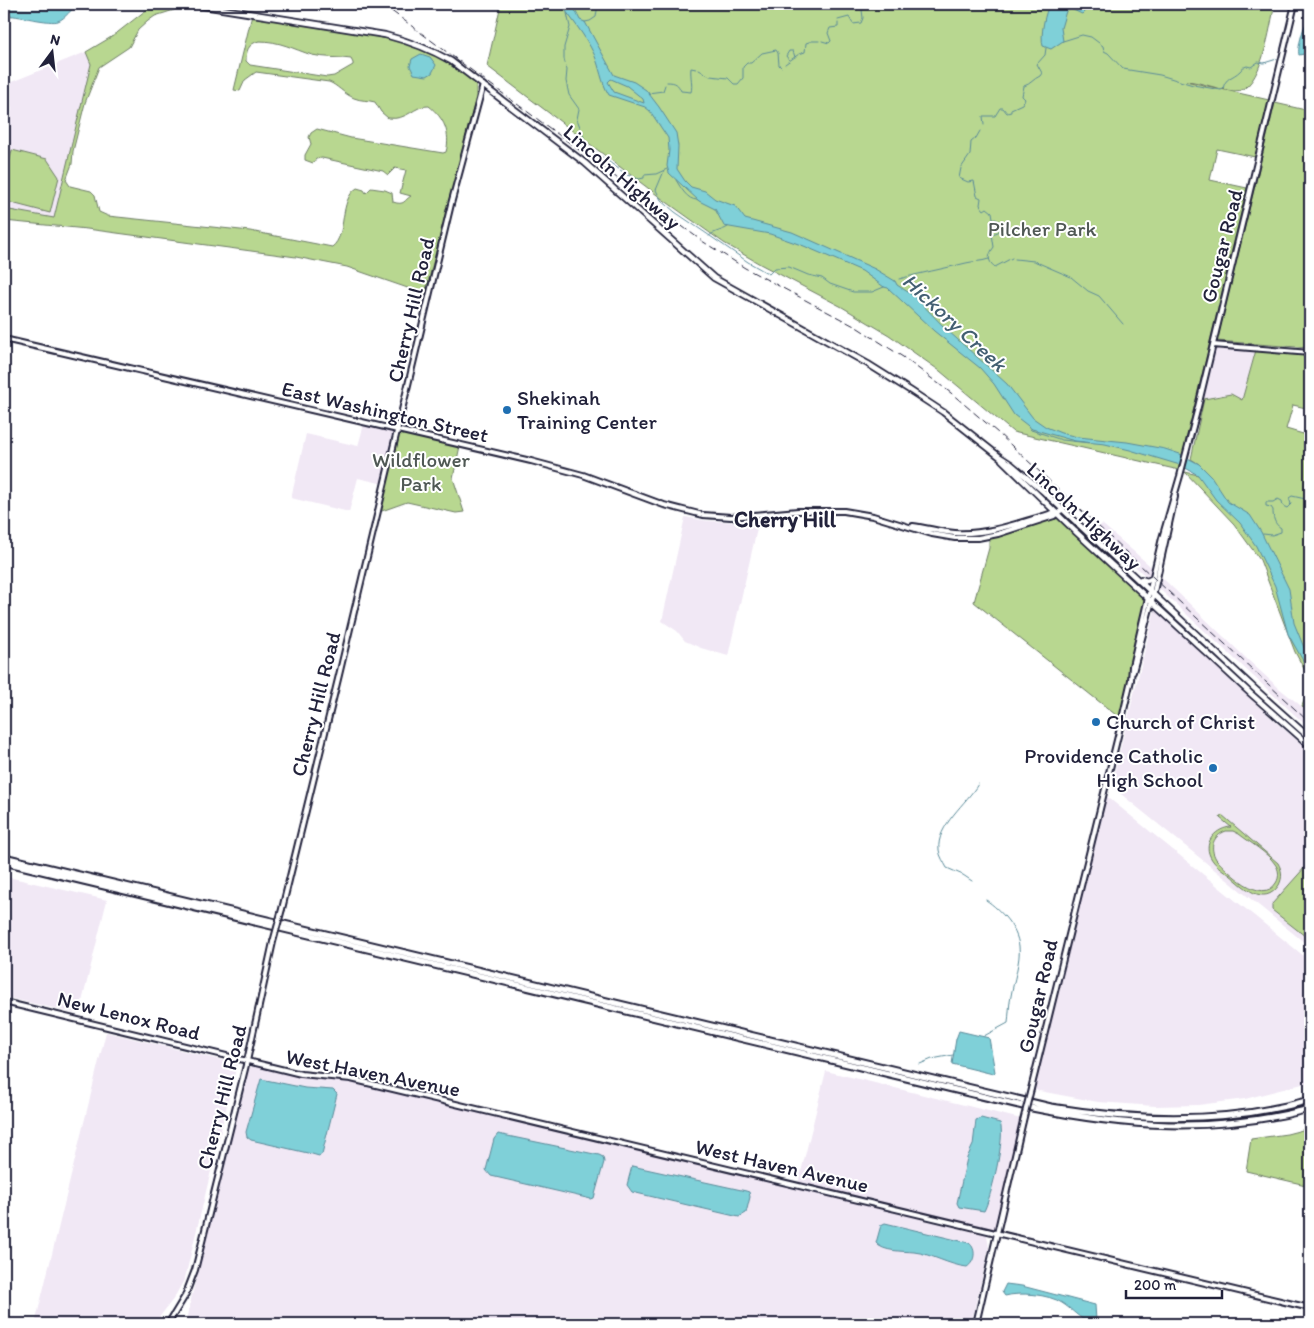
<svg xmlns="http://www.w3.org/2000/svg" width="1314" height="1328" font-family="Itim,sans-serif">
<rect width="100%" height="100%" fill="#fff"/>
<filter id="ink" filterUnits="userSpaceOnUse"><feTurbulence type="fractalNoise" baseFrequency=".02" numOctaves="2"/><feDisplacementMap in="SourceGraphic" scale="10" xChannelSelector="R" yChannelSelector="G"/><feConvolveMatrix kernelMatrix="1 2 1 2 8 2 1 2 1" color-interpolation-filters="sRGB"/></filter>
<g filter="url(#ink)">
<path fill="#f1e8f5" d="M86,52L92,64L54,219L4,209V137H6L12,108L4,85Z
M1215,347L1256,350L1242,400L1220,395L1203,399Z
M364,424L396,432L384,484L358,478L349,512L291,498L306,434L358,446Z
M685,517L708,521L740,522L759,520L728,656L701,648L685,641L677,631L662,621Z
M1102,524L1148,564L1249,661L1280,689L1310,713V729L1096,530Z
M1155,609L1278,724L1310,751V947L1111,786Z
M1105,795L1310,961V1082L1245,1099L1198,1105L1155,1106L1098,1102L1034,1090Z
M4,876L107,900L79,1014L4,997Z
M106,1032L237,1064L185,1278L174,1298L155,1323L35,1324Z
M253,1066L308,1078L339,1080L361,1083L987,1235L989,1248L971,1324H185L247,1069Z
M826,1071L1021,1119L995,1231L798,1184Z"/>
<path fill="#b8d790" stroke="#6d7c66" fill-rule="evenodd" d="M158,4H172L174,10L155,16L148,21L138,30L129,47L99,67L85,103L73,151L72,164L66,180L70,186L91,191L95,195L99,212L108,216L250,231L332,247C348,235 338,200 357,188L364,190L366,193L371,188L385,190L392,193L393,202C405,206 404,200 411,196L400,193L406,170L395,168L388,175L383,171L322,158L316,159L313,163L305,160V155L311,144L309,137L311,133L317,129L351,138L443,153L446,152C451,133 444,118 429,106C414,105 408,121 388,118L381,112L375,102C368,100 361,101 354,98C344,94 337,85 329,82L256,72L245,80L240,91L234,90L252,15L393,38L434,55L456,68L476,84V97L425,294L347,267L296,257L87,229L4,221V209L54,218L91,64L86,52L113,36L150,7ZM259,41C280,41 293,49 312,55C325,58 338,57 351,59L353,63V65L334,76L327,77L250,65L246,61C246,51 248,44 259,41Z
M501,4H1275C1270,24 1262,92 1235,91C1218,90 1202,82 1186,81L1269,100L1255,157L1217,149L1210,180L1247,188L1179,470L1013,432L940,371L889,335L842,307L760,264L724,243L661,198L487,66Z
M1275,103L1310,111V348L1217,341Z
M12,150L47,159L59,177L50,213L4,201V185Z
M1256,350L1310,355V409L1293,405L1286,429L1310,436V680L1295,652L1260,560L1234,524L1185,472L1212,478L1199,464L1191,459L1204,399L1231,394L1242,400Z
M399,432L460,446L453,478L464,512L456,513L407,502L379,512Z
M1057,515L1147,598L1121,719L974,602L989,548V538Z
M1310,685V713L1302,706Z
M1222,815L1278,863C1282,870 1283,877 1279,885C1264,908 1243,886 1230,875C1223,870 1214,865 1210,856C1203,841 1217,828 1231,827L1220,818ZM1226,831H1233L1239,834C1249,842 1268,853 1275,864C1279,869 1280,877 1276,883C1262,906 1227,871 1216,859C1209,847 1213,836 1226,831Z
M1306,866L1310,870V940L1272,910V904Z
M1310,1128V1186L1246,1171L1251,1139L1287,1134Z"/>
<path fill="#7fd0d8" stroke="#5a8a99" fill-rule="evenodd" d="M61,4H78C71,9 66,18 58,21C51,24 16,15 4,15V9L48,10Z
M561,4H572L580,20L585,22L614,75L634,82L646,90L659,107L676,133L678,146L677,169L685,181L691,187L705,191L715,199L735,206L745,219L792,232L808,239L875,269L895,281L897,285L914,296L947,330L1007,384L1033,418L1046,427L1061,433L1078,437L1127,442L1165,449L1180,454L1199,464L1211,476L1228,502L1250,515L1261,532L1289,589L1294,623L1305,650L1310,660V673L1288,634L1275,586L1256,546L1240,523L1216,500L1198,475L1180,465L1130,450L1105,444L1075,441L1032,429L1014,415L994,384L980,368L934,331L888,288L884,287L862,271L804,246L770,234L724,226L715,209L699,201L669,173L667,166L669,150L668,138L650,111L645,107L609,95C601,82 600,67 594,54C585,35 572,20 561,4ZM611,79L627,86L643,99L644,103L614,92L608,82Z
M1050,4L1087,5L1086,10L1082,14L1071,9L1066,11L1061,28L1063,41L1051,49L1043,46C1040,36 1045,11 1050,4Z
M1310,18V53L1299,55C1297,48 1304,22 1310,18Z
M421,54L430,57L436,65L432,73L427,76L414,74L410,66L412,59Z
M959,1031L989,1038L995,1072L993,1074L952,1064L956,1039Z
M261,1079L305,1088L333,1090L337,1094L322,1154L319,1156L312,1154L251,1140L247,1137L246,1132Z
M981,1118L1000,1123C1006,1136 991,1198 984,1211L959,1207L957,1203L967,1158L973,1145L976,1120Z
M498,1134L599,1155L603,1157L604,1162L594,1198L591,1199L491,1176L486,1170L494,1139Z
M632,1166L746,1191L749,1192L750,1197L746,1213L739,1217L632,1192L627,1185Z
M885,1223L969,1243C977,1249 975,1262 967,1267C948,1265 932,1254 914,1252C903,1251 883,1252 876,1243L881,1225Z
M1006,1284L1022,1286L1095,1305L1096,1320L1105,1324C1081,1324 1080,1315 1062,1303C1049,1294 1019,1292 1005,1296L1002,1292Z"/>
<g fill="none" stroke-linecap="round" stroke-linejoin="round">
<path stroke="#5a8a99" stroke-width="1" d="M567,13L570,27L564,47V59L567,70L566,81L569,95L579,109L577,119L587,146L627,175L639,179L644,178V175L656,174L667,169
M4,16H12
M838,20L849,17L853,24L861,23L863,18L862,10L866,8L874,6V4
M585,22L590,21L596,17L598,4
M822,41L829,43L831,41L828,33L830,28L838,27V23
M1063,41L1082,35L1091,37L1103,46L1104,51L1108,53L1123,69L1160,75L1193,85L1221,90L1223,89C1225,77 1233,78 1240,71C1246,65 1239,69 1247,66L1251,67L1258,62L1264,63L1277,59
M789,60L786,56L789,51H793L795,57
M785,64L799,54L805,52L806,43L812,41H819
M699,70L710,76L728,78L734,84H738L743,78V67L747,63H751L762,53L776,50L778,53L779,65L781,67
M667,82C676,82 678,84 681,91L691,92C693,85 690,76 691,68L696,69
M648,93L663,91L665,85
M984,125L983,116H995L1000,108H1003L1007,113L1011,112V109L1022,104L1025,99L1022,96L1024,86C1031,84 1033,79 1040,76L1042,73L1037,64L1045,55L1046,48
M980,131L976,138L971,142L970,155L961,168L959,178L968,182L974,181L977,196L981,198L980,205L984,210L987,208L992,212L993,218L1003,223
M664,171L656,190L661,200L675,212L748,262L769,274L775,268L789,267L808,275L822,278L830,284L853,292H872L884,287
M676,180C681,188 687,200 697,200
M1004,225L998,232L992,234L994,247C988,255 987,261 995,267L1012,258
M709,236C715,231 722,231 728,227
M1015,259L1034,261L1071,277L1088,291L1099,296L1123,324
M899,279C920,273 943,269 966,263C974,261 980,262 989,259
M1028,426L1031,430L1062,440L1090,443
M1263,534L1272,535L1281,532V528C1274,524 1273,517 1273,510L1271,507L1266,506V502H1273L1278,499L1282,501L1283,506L1287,508L1291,504L1289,498L1292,496L1310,500
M972,881L963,875L947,868C944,862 940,857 939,850C936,826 967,803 978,784
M984,1036L1008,1023C1009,1014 1009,1005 1011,996C1013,983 1021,960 1019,946C1017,928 1001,910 986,900
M920,1064L932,1059L953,1055"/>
<g stroke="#22223b" stroke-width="8">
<path id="secondary" d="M4,339L531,461L583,475L664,505L703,515L731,517L798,511H844L873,516L932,534L955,538H978L998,534L1054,516L1063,509
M1213,345L1310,353
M913,526C928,528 941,532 955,533C989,535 1021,522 1053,513H1057
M1133,672L1152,601L1175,497
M282,909L339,675L451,204L483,85
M4,1002L301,1074L351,1079L1310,1308
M1031,1089L1118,736L1131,680L1132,666L1162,538L1180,476L1197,411L1295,4
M168,1324L185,1296L195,1270L247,1061L273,942
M976,1324L1023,1121"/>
</g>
<g stroke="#22223b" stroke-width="8">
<path id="primary" d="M191,4L385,35C408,41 430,49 451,61L585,163L714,278L868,364L911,391L943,412L1000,457L1011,464L1044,492L1254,688L1310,738
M1002,460L1075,531L1250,693L1310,746
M1141,579L1147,581L1153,578"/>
</g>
<g stroke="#22223b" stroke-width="9">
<path id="highway" d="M4,857L1051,1107C1136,1121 1226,1124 1310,1100
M4,862L1027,1107C1126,1127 1211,1134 1310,1109"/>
</g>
<use href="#secondary" stroke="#fff" stroke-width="4"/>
<use href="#primary" stroke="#fff" stroke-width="4.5"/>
<use href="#highway" stroke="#fff" stroke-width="5"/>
<path stroke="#22223b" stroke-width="1" stroke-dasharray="8 4" stroke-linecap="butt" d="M382,4L702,241L745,268L858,328L903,357L951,393L998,433L1310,723"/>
<g stroke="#22223b" stroke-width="8" stroke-linecap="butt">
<path id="secondary-bridge" d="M273,942L282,909
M1023,1121L1031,1089"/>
</g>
<use href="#secondary-bridge" stroke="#fff" stroke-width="4"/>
</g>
</g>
<g fill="#1f6fb2" stroke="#fff" stroke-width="2">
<circle cx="507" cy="410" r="5"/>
<circle cx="1096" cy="722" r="5"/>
<circle cx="1213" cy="768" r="5"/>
</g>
<g text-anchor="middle" stroke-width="4" stroke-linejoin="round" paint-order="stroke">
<g font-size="21" fill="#22223b" stroke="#fff">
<text transform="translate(622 177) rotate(41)" y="7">Lincoln Highway</text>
<text transform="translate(1222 246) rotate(-76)" y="7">Gougar Road</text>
<text transform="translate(411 310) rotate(-77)" y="7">Cherry Hill Road</text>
<text transform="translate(385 412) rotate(13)" y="7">East Washington Street</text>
<text transform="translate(1084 516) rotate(43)" y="7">Lincoln Highway</text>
<text transform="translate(316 704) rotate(-76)" y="7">Cherry Hill Road</text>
<text transform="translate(1038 996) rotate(-77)" y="7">Gougar Road</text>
<text transform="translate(129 1016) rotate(14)" y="7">New Lenox Road</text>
<text transform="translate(373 1073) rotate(11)" y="7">West Haven Avenue</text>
<text transform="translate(222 1097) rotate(-76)" y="7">Cherry Hill Road</text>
<text transform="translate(782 1166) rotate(13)" y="7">West Haven Avenue</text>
</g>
<g font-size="21" fill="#4f5854" stroke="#fff">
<text x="1042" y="236">Pilcher Park</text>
<text x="421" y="467">Wildflower<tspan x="421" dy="24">Park</tspan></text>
</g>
<g font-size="21" fill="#22223b" stroke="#fff" text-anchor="start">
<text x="517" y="405">Shekinah<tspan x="517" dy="24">Training Center</tspan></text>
<text x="1106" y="729">Church of Christ</text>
<text x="1203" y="763" text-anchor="end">Providence Catholic<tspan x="1203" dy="24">High School</tspan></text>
</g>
<g font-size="22" font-style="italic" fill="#435f72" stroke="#fff">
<text transform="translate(955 322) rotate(43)" y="8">Hickory Creek</text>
</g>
<g font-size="22" font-weight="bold" fill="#22223b" stroke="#fff">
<text x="785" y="527">Cherry Hill</text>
</g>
</g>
<rect width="1314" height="1328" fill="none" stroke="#fff" stroke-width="20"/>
<rect x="10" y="10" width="1294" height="1308" fill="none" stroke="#22223b" stroke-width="2" filter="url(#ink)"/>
<g transform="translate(52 52) rotate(15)" stroke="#ffffff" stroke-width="4" paint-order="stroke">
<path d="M0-4L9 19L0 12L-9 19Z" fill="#22223b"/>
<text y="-8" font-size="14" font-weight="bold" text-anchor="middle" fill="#22223b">N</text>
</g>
<path d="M1126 1290v8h96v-8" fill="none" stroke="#22223b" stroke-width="2.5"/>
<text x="1134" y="1290" font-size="15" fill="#22223b" stroke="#ffffff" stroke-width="4" paint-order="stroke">200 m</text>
</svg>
